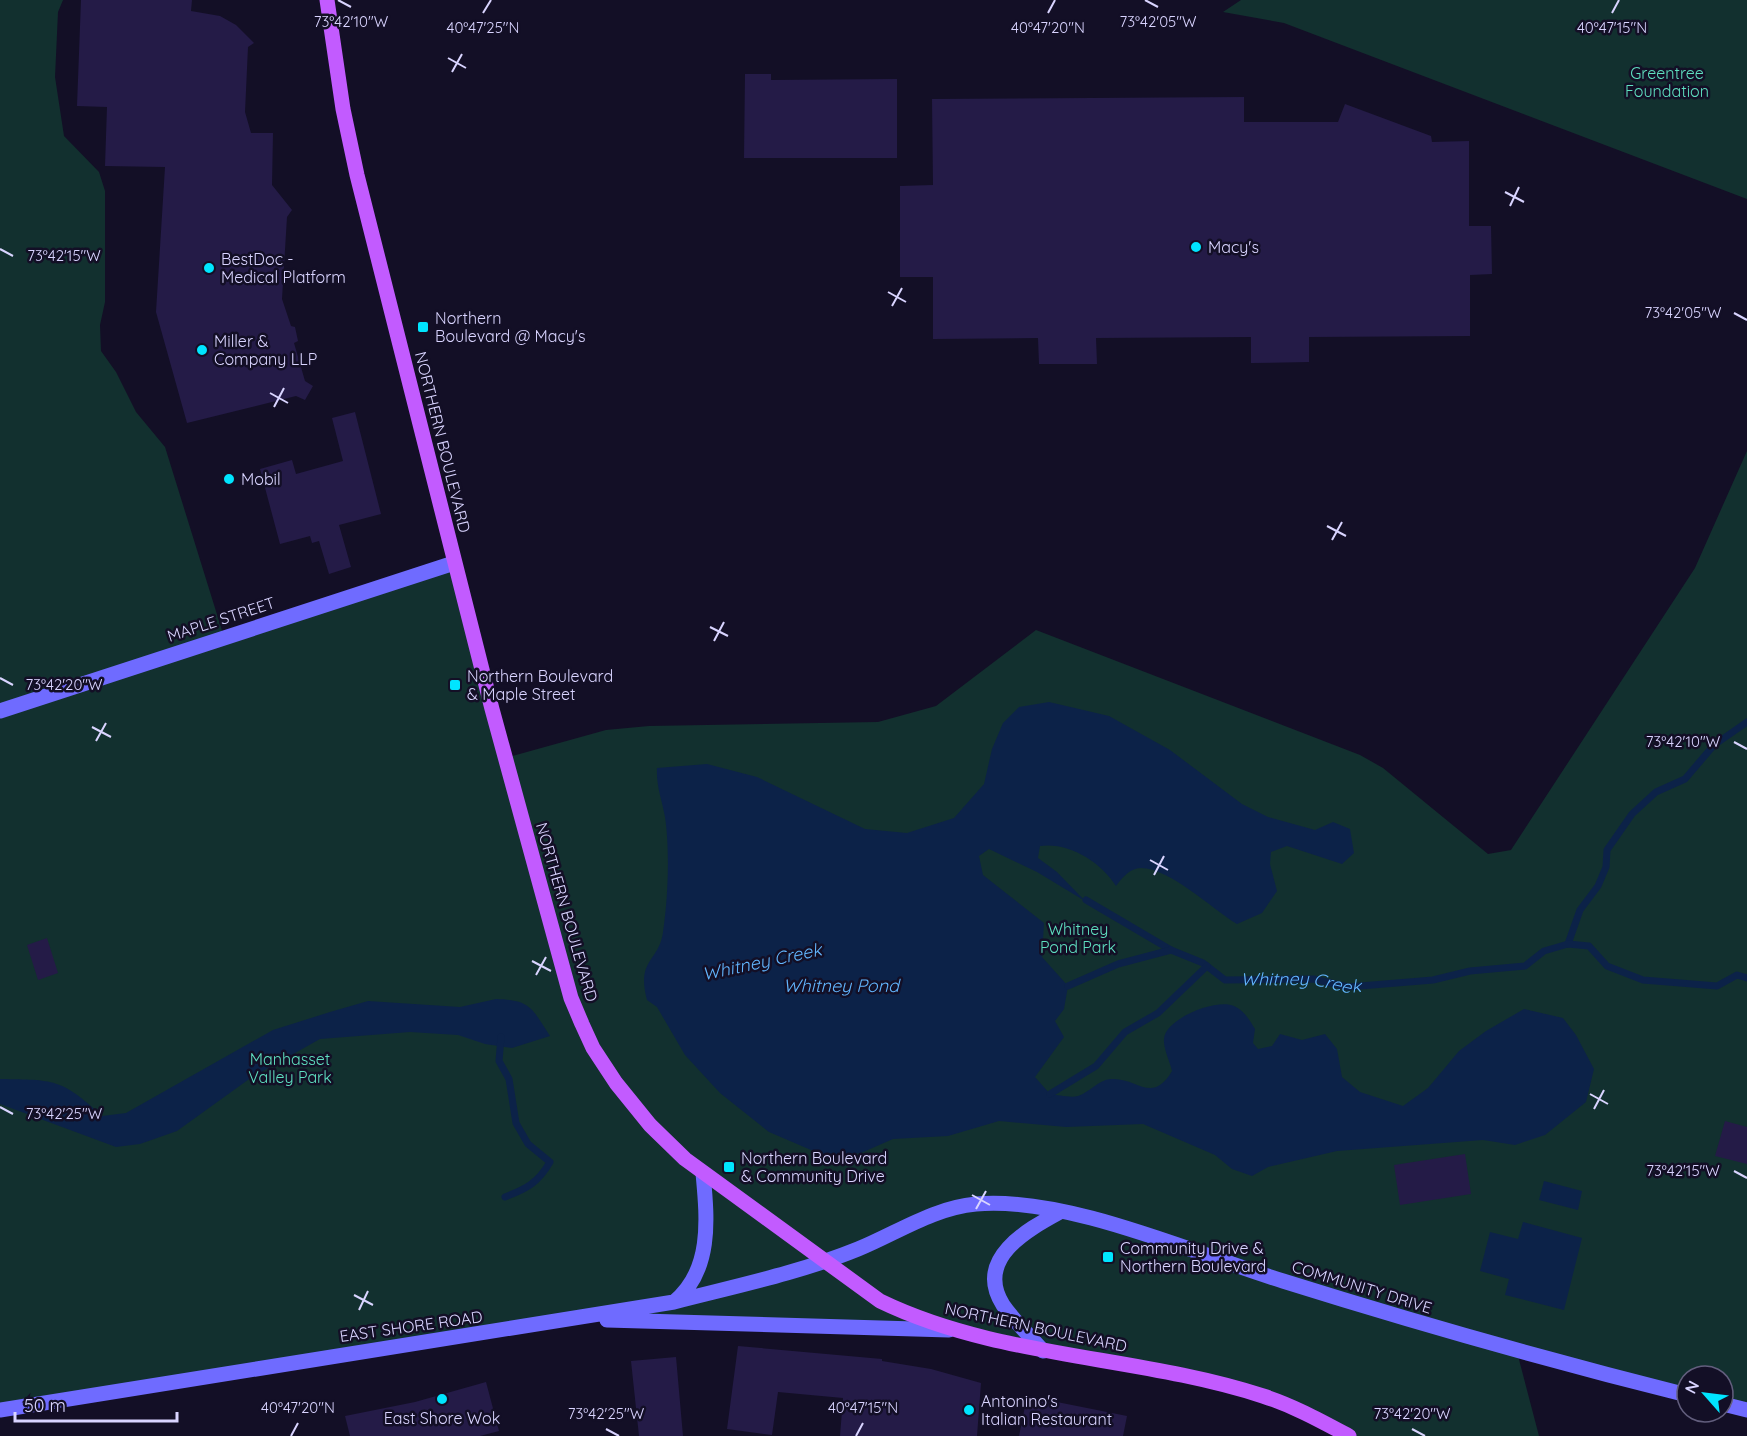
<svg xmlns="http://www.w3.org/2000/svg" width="1747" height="1436" font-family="Quicksand,sans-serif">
<rect width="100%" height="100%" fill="#130f26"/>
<path fill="#12302f" d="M0,0H63L58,12L55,77L64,136L99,172L105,191V302L100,325L101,351L116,372L136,412L165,447L224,637L454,563L505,758L606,730L649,726L878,722L936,706L1036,630L1360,755L1383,768L1488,854L1511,850L1695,568L1747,451V1410L1723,1404V1376H1687V1395L1517,1352L1539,1436H1349L1263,1396L951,1330L574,1318L0,1410Z
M1241,0H1747V199L1284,23L1223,12Z"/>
<path fill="#0c2248" d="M1049,702L1109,716L1170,750L1242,804L1268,817L1315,830L1333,822L1350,829L1354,853L1342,864L1287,846L1271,852L1270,864L1277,891L1262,913L1237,924C1212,909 1170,868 1141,868C1130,868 1122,878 1116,886C1101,862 1069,842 1040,846L1038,858L1057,872L1085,901L1037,872L989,849L979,856L983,875L1044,923L1042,957L1068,986L1064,1009L1055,1021L1064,1037L1035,1077L1050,1094C1058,1095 1071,1098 1078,1096C1090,1092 1098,1080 1111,1079C1137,1077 1152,1105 1172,1071C1170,1062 1163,1048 1164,1039C1165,1019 1216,998 1234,1006C1244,1010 1250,1021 1255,1029L1253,1043L1258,1049L1272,1046L1280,1034L1302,1040L1325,1034L1337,1049L1342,1077L1360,1092L1403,1106L1428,1088L1459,1051L1486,1031L1524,1009L1563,1018L1576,1035L1594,1069L1586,1102L1545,1135L1515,1145L1483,1140L1337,1151L1268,1167L1252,1176L1232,1169L1215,1155L1143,1124L1066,1127L999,1121L948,1136L893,1139L861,1153L825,1156L769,1132L720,1093L685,1055L657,1007L647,1000C636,959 659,962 663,932C668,899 670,850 665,817C662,800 656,786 657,768L707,764L757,777L865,829L907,833L954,818L984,784L992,749L1003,723L1019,707Z
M496,999C532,1000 532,1009 550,1036L512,1048L485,1044L458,1035L410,1032L320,1039L252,1077L177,1131L140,1144L116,1147L0,1104V1079C54,1080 61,1078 102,1116L126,1113L273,1030L330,1012L368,1001L460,1007Z
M1544,1181L1582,1191L1578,1210L1539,1200Z
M1523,1222L1582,1238L1564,1310L1505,1295L1509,1279L1480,1271L1490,1232L1518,1239Z"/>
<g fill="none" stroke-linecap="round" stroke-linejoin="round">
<g stroke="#0c2248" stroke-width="7">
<path d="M1086,900L1171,950"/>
<path d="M1568,944L1580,910L1598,886L1606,867L1607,850L1632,814L1656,792L1685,779L1714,745L1747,722"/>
<path id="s1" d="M1068,986L1118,964L1171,950L1203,963L1225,980L1314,979L1348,987L1433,980L1470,971L1525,966L1544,951L1568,944L1589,946L1607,966L1643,980L1717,986L1737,975L1747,978"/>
<path d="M501,1037L499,1061L509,1079L516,1123L528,1144L550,1162C538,1183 526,1189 505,1197"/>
<path d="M1050,1094L1096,1066L1125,1032L1158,1013L1207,966"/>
</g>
</g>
<path fill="#241b47" d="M81,0H192L191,11L220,16L236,25L254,43L248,47L245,112L251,133H273L272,185L292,210L287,217L282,299L291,326L295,327L298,341L294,343L305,381L313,386L305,400L296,396L187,423L156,312L165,167L105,166L107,107L77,106Z
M745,74H771V80L897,79V158H744Z
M1244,97V122H1338L1345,104L1431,136L1432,142L1469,141V226H1491L1492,274L1470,275V336L1309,337V362L1251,363V337L1096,338L1097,364H1039L1038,338L933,339V277H900V186L933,185L932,99Z
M355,412L381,514L339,525L351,567L329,574L319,541L312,543L310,536L280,544L260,469L292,460L296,474L343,461L332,418Z
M47,938L58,973L38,980L27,945Z
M1725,1121L1747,1127V1164L1715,1156Z
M1465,1154L1471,1194L1400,1205L1394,1165Z
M738,1346L882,1359V1361L931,1369L981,1383L977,1436H840L843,1398L778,1392L772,1435L727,1429Z
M676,1357L683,1436H639L631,1361Z
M486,1382L499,1431L480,1436H350L345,1416L415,1402Z
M1027,1396L1127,1416L1123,1436H1019Z"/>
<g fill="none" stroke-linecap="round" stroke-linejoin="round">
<path stroke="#6f6bff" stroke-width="15" d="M0,711L454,563
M674,1302C713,1270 707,1217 703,1173
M607,1320L949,1330
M1043,1351C1030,1336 1014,1321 1003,1305C974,1259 1027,1230 1060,1212
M1723,1404L1747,1410
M0,1410L674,1302C736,1286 799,1273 858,1249C897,1233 933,1208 976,1204C1067,1196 1195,1254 1283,1281C1417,1323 1551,1361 1687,1395"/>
<path stroke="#c25bff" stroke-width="15" d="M327,0L343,109L357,175L492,709L571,998L582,1024L593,1048L616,1083L650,1125L685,1159L880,1301C1000,1359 1137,1355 1263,1396C1294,1406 1321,1421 1349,1436"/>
</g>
<path fill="none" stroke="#d9d4ff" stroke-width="2" d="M338,0L351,7M1145,0L1158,7M483,13L491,0M1048,13L1055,0M1612,13L1619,0M448,58L466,68M452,72L462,54M1505,192L1524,202M1510,206L1519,187M0,249L13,256M888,292L906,302M892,306L902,288M1734,313L1747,320M270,393L288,403M274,407L284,388M1327,526L1346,536M1332,540L1342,522M710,627L728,636M714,641L724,622M0,678L13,685M92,727L111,737M96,741L106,723M1734,742L1747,749M1150,860L1168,870M1154,875L1164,856M532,961L551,971M536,975L546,957M1590,1094L1608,1104M0,1107L13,1114M1594,1109L1604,1090M1734,1171L1747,1178M972,1195L990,1205M976,1209L986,1191M354,1295L373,1305M359,1310L368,1291M606,1429L619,1436M1412,1429L1425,1436M291,1436L298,1423M856,1436L863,1423"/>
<g fill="#00e5ff" stroke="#130f26" stroke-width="2">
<circle cx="1196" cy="247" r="6"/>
<circle cx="209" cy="268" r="6"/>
<rect x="417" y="321" width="12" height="12" rx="3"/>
<circle cx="202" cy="350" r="6"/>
<circle cx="229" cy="479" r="6"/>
<rect x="449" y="679" width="12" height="12" rx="3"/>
<rect x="723" y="1161" width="12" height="12" rx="3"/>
<rect x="1102" y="1251" width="12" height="12" rx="3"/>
<circle cx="442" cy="1399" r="6"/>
<circle cx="969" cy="1410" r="6"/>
</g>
<g text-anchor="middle" stroke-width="5" stroke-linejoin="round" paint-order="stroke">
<g font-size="16" fill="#5fe0c0" stroke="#130f26">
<text x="1667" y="79">Greentree<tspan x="1667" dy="18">Foundation</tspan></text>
<text x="1078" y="935">Whitney<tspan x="1078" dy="18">Pond Park</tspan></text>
<text x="290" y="1065">Manhasset<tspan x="290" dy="18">Valley Park</tspan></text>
</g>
<g font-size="16" fill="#d9d4ff" stroke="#130f26" text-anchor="start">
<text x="1208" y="253">Macy's</text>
<text x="221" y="265">BestDoc -<tspan x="221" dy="18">Medical Platform</tspan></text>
<text x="435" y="324">Northern<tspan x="435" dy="18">Boulevard @ Macy's</tspan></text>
<text x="214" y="347">Miller &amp;<tspan x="214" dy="18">Company LLP</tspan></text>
<text x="241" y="485">Mobil</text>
<text x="467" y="682">Northern Boulevard<tspan x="467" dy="18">&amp; Maple Street</tspan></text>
<text x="741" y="1164">Northern Boulevard<tspan x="741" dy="18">&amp; Community Drive</tspan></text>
<text x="1120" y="1254">Community Drive &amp;<tspan x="1120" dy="18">Northern Boulevard</tspan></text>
<text x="981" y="1407">Antonino's<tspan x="981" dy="18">Italian Restaurant</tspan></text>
<text x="442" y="1424" text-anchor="middle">East Shore Wok</text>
</g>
<g font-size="16" fill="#d9d4ff" stroke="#130f26">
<text transform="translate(443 442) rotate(76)" y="6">NORTHERN BOULEVARD</text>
<text transform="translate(221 619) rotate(-18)" y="6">MAPLE STREET</text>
<text transform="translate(567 912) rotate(74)" y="6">NORTHERN BOULEVARD</text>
<text transform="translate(1362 1287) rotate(17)" y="6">COMMUNITY DRIVE</text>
<text transform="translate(411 1326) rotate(-8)" y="6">EAST SHORE ROAD</text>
<text transform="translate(1036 1327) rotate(12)" y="6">NORTHERN BOULEVARD</text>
</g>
<g font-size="18" font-style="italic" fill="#62b6ff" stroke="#130f26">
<text transform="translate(762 962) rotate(-12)" y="6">Whitney Creek</text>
<text dy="6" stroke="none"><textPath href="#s1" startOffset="248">Whitney Creek</textPath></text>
<text x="841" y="992">Whitney Pond</text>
</g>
</g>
<g font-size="15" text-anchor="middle" fill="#d9d4ff" stroke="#130f26" stroke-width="5" stroke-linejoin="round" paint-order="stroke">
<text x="351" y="27">73°42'10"W</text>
<text x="1158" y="27">73°42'05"W</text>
<text x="483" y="33">40°47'25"N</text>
<text x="1048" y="33">40°47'20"N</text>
<text x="1612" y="33">40°47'15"N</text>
<text x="64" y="261">73°42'15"W</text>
<text x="1683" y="318">73°42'05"W</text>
<text x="64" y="690">73°42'20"W</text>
<text x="1683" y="747">73°42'10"W</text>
<text x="64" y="1119">73°42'25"W</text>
<text x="1683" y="1176">73°42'15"W</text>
<text x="298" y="1413">40°47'20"N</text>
<text x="863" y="1413">40°47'15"N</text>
<text x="606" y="1419">73°42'25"W</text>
<text x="1412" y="1419">73°42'20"W</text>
</g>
<g transform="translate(1705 1394) rotate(298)"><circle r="28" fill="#130f26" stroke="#625e7d" stroke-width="1.5"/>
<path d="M0-4.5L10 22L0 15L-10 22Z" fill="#00e5ff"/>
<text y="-9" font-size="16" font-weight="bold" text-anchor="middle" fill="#d9d4ff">N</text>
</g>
<path d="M15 1412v9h162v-9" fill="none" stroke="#d9d4ff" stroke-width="3"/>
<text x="24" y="1412" font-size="18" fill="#d9d4ff" stroke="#130f26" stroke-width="4.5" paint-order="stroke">50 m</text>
</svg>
